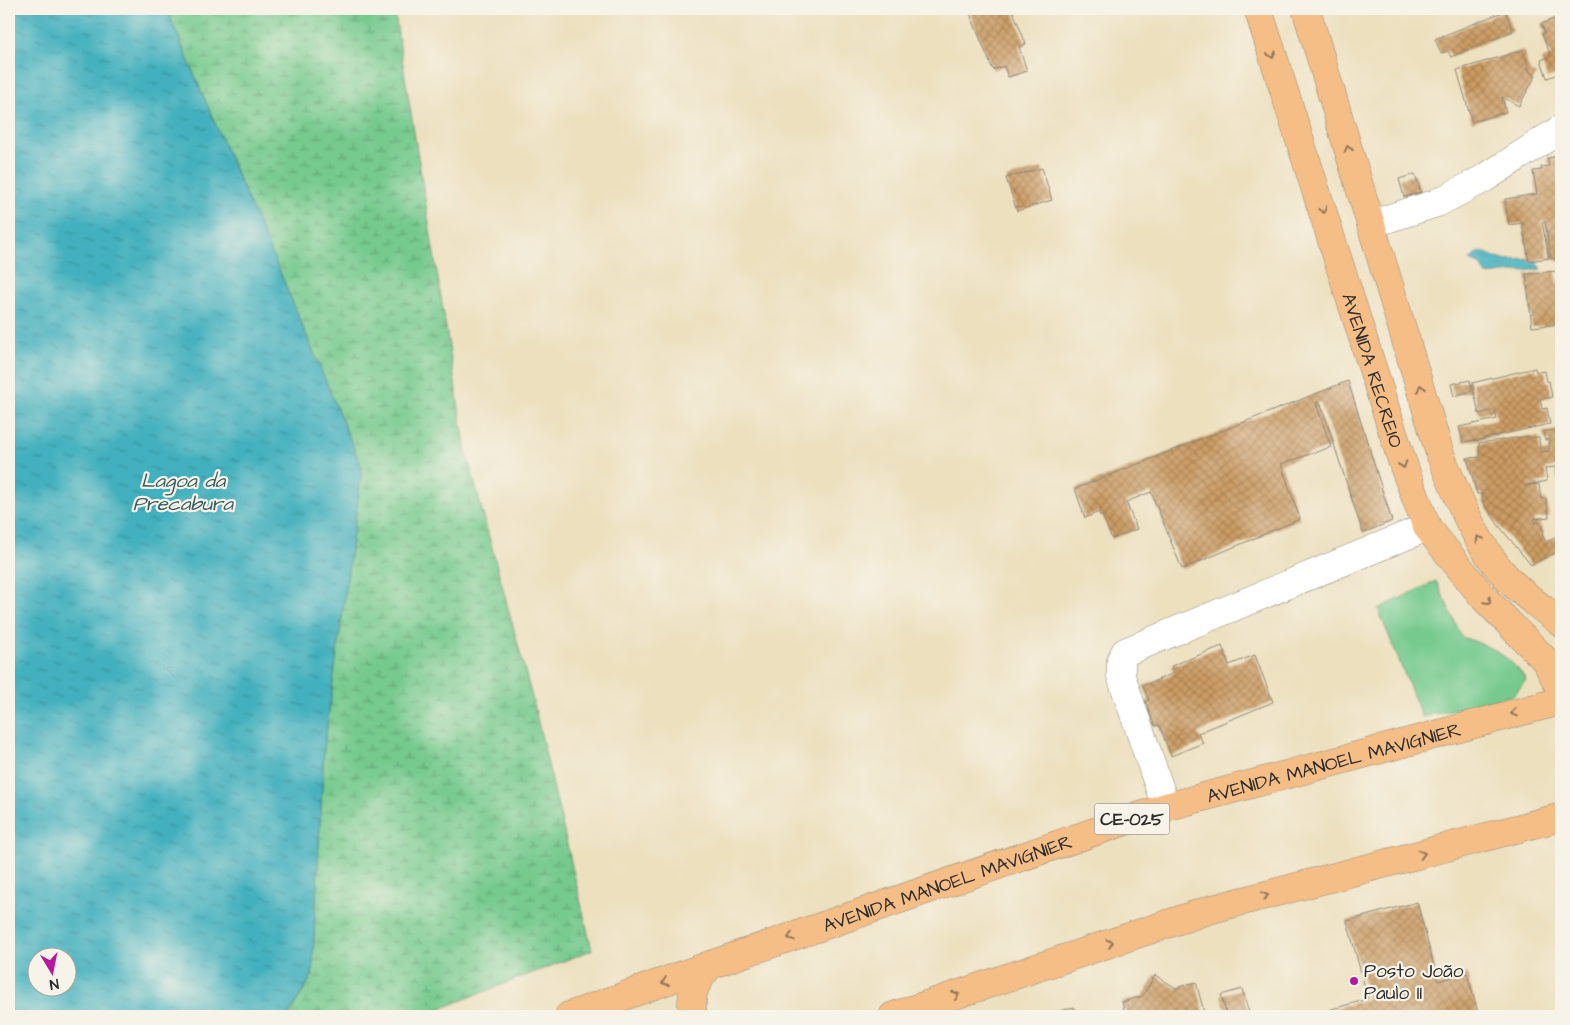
<svg xmlns="http://www.w3.org/2000/svg" width="1570" height="1025" font-family="'Architects Daughter',sans-serif">
<defs>
<pattern id="wetland-marsh" width="20" height="14" patternUnits="userSpaceOnUse" patternTransform="scale(1.25)"><rect width="20" height="14" fill="#76ca8e"/><path d="M1 5h8M5 5V1M11 12h8M15 12V8" fill="none" stroke="#61a474"/></pattern>
<pattern id="water-ripples" width="26" height="14" patternUnits="userSpaceOnUse" patternTransform="scale(1.25)"><rect width="26" height="14" fill="#42b0be"/><path d="M2 4q2-2 4 0t4 0M15 11q2-2 4 0t4 0" fill="none" stroke="#378f9b"/></pattern>
<pattern id="building-cross-hatch" width="8" height="8" patternUnits="userSpaceOnUse" patternTransform="scale(1.25)"><rect width="8" height="8" fill="#cc9c64"/><path d="M0 0l8 8M0 8l8-8" fill="none" stroke="#a67f53"/></pattern>
</defs>
<rect width="100%" height="100%" fill="#f7f3e8"/>
<filter id="ink" filterUnits="userSpaceOnUse"><feTurbulence type="fractalNoise" baseFrequency=".02" numOctaves="2"/><feDisplacementMap in="SourceGraphic" scale="10" xChannelSelector="R" yChannelSelector="G"/><feConvolveMatrix kernelMatrix="1 2 1 2 8 2 1 2 1" color-interpolation-filters="sRGB"/></filter>
<filter id="wash" filterUnits="userSpaceOnUse"><feTurbulence type="fractalNoise" baseFrequency=".0096" numOctaves="4" result="noise"/><feDisplacementMap in="SourceGraphic" scale="20" xChannelSelector="R" yChannelSelector="G"/><feGaussianBlur stdDeviation="1.12" result="paint"/><feColorMatrix in="noise" values="0 0 0 0 0 0 0 0 0 0 0 0 0 0 0 0 0 1.4 0 .05"/><feComposite in="paint" operator="in"/></filter>
<g filter="url(#wash)">
<rect width="100%" height="100%" fill="#ede0bf"/>
<path fill="#76ca8e" stroke="#507a5c" d="M1436,581L1462,637C1489,646 1510,655 1526,680L1514,695L1422,717L1378,609Z"/>
<path fill="url(#wetland-marsh)" stroke="#507a5c" d="M171,9H394L466,451L533,701L592,950L421,1016H288L312,976L324,748L362,468L279,270L230,159L170,17Z"/>
<path fill="url(#water-ripples)" stroke="#366e74" fill-rule="evenodd" d="M9,9H171L170,17L230,159L279,270L362,468L324,748L312,976L288,1016H9ZM38,958H68V988H38Z
M1483,252L1503,260L1535,259L1542,269L1487,275L1481,265L1470,260L1477,253Z"/>
<g id="blocks">
<path fill="url(#building-cross-hatch)" d="M968,9H1012L1026,44L1019,47L1027,71L1008,77L1004,66L993,70Z
M1505,11L1513,31L1451,57L1448,51L1441,53L1435,39Z
M1561,16V64L1556,67L1559,74L1547,78L1541,60L1551,56L1542,34L1545,33L1541,24Z
M1523,50L1530,72L1536,75L1519,106L1502,97L1506,112L1472,122L1457,70Z
M1561,156V261L1557,262L1556,258L1551,259L1545,222H1542L1549,258L1529,261L1522,223L1509,225L1505,199L1537,194L1533,171L1542,170L1541,167L1549,166L1547,158Z
M1042,168L1052,200L1017,211L1006,178Z
M1415,174L1421,192L1404,197L1399,179Z
M1556,271L1557,283H1561V324L1532,327L1526,274Z
M1535,368L1536,372L1545,371L1547,382L1549,381L1552,397L1540,399L1542,409L1547,408L1550,424L1485,438V439L1463,442L1459,427L1497,419L1495,410L1479,414L1472,383Z
M1470,380L1472,391L1454,396L1451,384Z
M1348,381L1392,521L1363,533L1320,402L1316,403L1331,447L1281,464L1300,519L1182,569L1151,492L1126,502L1137,529L1112,539L1102,515L1100,516L1099,512L1085,518L1075,489Z
M1561,429V478L1557,479L1556,467L1545,468L1547,481L1524,486L1539,484L1541,499L1546,498L1549,517L1534,519V522H1539L1544,532L1542,534L1546,542L1561,535V550L1531,565L1499,526L1483,502L1482,494H1477L1467,458L1480,457L1479,443L1530,436V438L1539,437L1540,452L1549,451V439L1545,440L1543,432Z
M1222,646L1229,665L1255,655L1273,702L1198,733L1203,743L1171,756L1159,725L1155,726L1145,702L1149,700L1143,686L1174,673L1171,666Z
M1417,902L1438,981L1467,973L1479,1016H1307L1368,999L1347,921Z
M1155,975L1176,988L1196,982L1205,1016H1126L1122,1002L1143,996Z
M1242,989L1250,1016H1227L1221,995Z
M1074,1007L1076,1016H1061L1059,1011Z"/>
</g>
</g>
<g filter="url(#ink)">
<use href="#blocks" fill-opacity="0" stroke="#8c8675" stroke-width="1"/>
<g fill="none" stroke-linecap="round" stroke-linejoin="round">
<g stroke="#8c8675" stroke-width="29">
<path id="minor" d="M1371,224L1437,203L1485,178L1561,129
M1166,807L1121,676V660L1125,652L1427,527"/>
</g>
<g stroke="#8c8675" stroke-width="29">
<g id="major">
<path id="s1" d="M1258,9L1404,467L1427,527L1484,598L1546,661L1561,690"/>
<path d="M1306,9L1440,454C1458,497 1475,544 1508,579C1523,595 1544,609 1561,623"/>
</g>
</g>
<g stroke="#8c8675" stroke-width="29">
<g id="highway">
<path id="s2" d="M569,1016L710,965L1166,807L1561,701"/>
<path d="M693,1016C689,993 696,982 710,965"/>
<path d="M893,1016L1209,910L1561,817"/>
</g>
</g>
<use href="#minor" stroke="#fff" stroke-width="28"/>
<use href="#major" stroke="#f6be87" stroke-width="28"/>
<use href="#highway" stroke="#f6be87" stroke-width="28"/>
</g>
<defs><path id="oneway-chevron" d="M-2-3.5L2.5 0L-2 3.5" fill="none" stroke-width="1.6" stroke-linecap="round" stroke-linejoin="round" transform="scale(1.25)"/></defs>
<g stroke="#907459">
<use href="#oneway-chevron" transform="translate(1272 55) rotate(73)"/>
<use href="#oneway-chevron" transform="translate(1348 149) rotate(-107)"/>
<use href="#oneway-chevron" transform="translate(1323 210) rotate(72)"/>
<use href="#oneway-chevron" transform="translate(1421 388) rotate(-107)"/>
<use href="#oneway-chevron" transform="translate(1403 465) rotate(71)"/>
<use href="#oneway-chevron" transform="translate(1479 539) rotate(-123)"/>
<use href="#oneway-chevron" transform="translate(1488 601) rotate(46)"/>
<use href="#oneway-chevron" transform="translate(1514 713) rotate(165)"/>
<use href="#oneway-chevron" transform="translate(1422 854) rotate(-15)"/>
<use href="#oneway-chevron" transform="translate(1265 896) rotate(-15)"/>
<use href="#oneway-chevron" transform="translate(791 937) rotate(161)"/>
<use href="#oneway-chevron" transform="translate(1110 943) rotate(-19)"/>
<use href="#oneway-chevron" transform="translate(665 982) rotate(160)"/>
<use href="#oneway-chevron" transform="translate(956 995) rotate(-19)"/>
</g>
</g>
<circle fill="#b5179e" stroke="#f7f3e8" stroke-width="2" cx="1354" cy="981" r="5"/>
<g text-anchor="middle" stroke-width="4.5" stroke-linejoin="round" paint-order="stroke">
<rect fill="#f7f3e8" stroke="#686764" stroke-width="1" x="1094.5" y="803.5" width="75" height="31" rx="4"/>
<g font-size="18" font-weight="bold" fill="#2b2b2b">
<text x="1132" y="825">CE-025</text>
</g>
<g font-size="19" fill="#2b2b2b" stroke="#f7f3e8">
<text dy="7" stroke="none"><textPath href="#s1" startOffset="379">AVENIDA RECREIO</textPath></text>
<text dy="7" stroke="none"><textPath href="#s2" startOffset="806">AVENIDA MANOEL MAVIGNIER</textPath></text>
<text dy="7" stroke="none"><textPath href="#s2" startOffset="401">AVENIDA MANOEL MAVIGNIER</textPath></text>
</g>
<g font-size="19" fill="#2b2b2b" stroke="#f7f3e8" text-anchor="start">
<text x="1364" y="977">Posto João<tspan x="1364" dy="22">Paulo II</tspan></text>
</g>
<g font-size="20" font-style="italic" fill="#335a5e" stroke="#f7f3e8">
<text x="183" y="487">Lagoa da<tspan x="183" dy="23">Precabura</tspan></text>
</g>
</g>
<rect width="1570" height="1025" fill="none" stroke="#f7f3e8" stroke-width="30"/>
<g transform="translate(52 972) rotate(170)"><circle r="24" fill="#f7f3e8" stroke="#a5a39c"/>
<path d="M0-4L9 19L0 12L-9 19Z" fill="#b5179e"/>
<text y="-8" font-size="14" font-weight="bold" text-anchor="middle" fill="#2b2b2b">N</text>
</g>
</svg>
